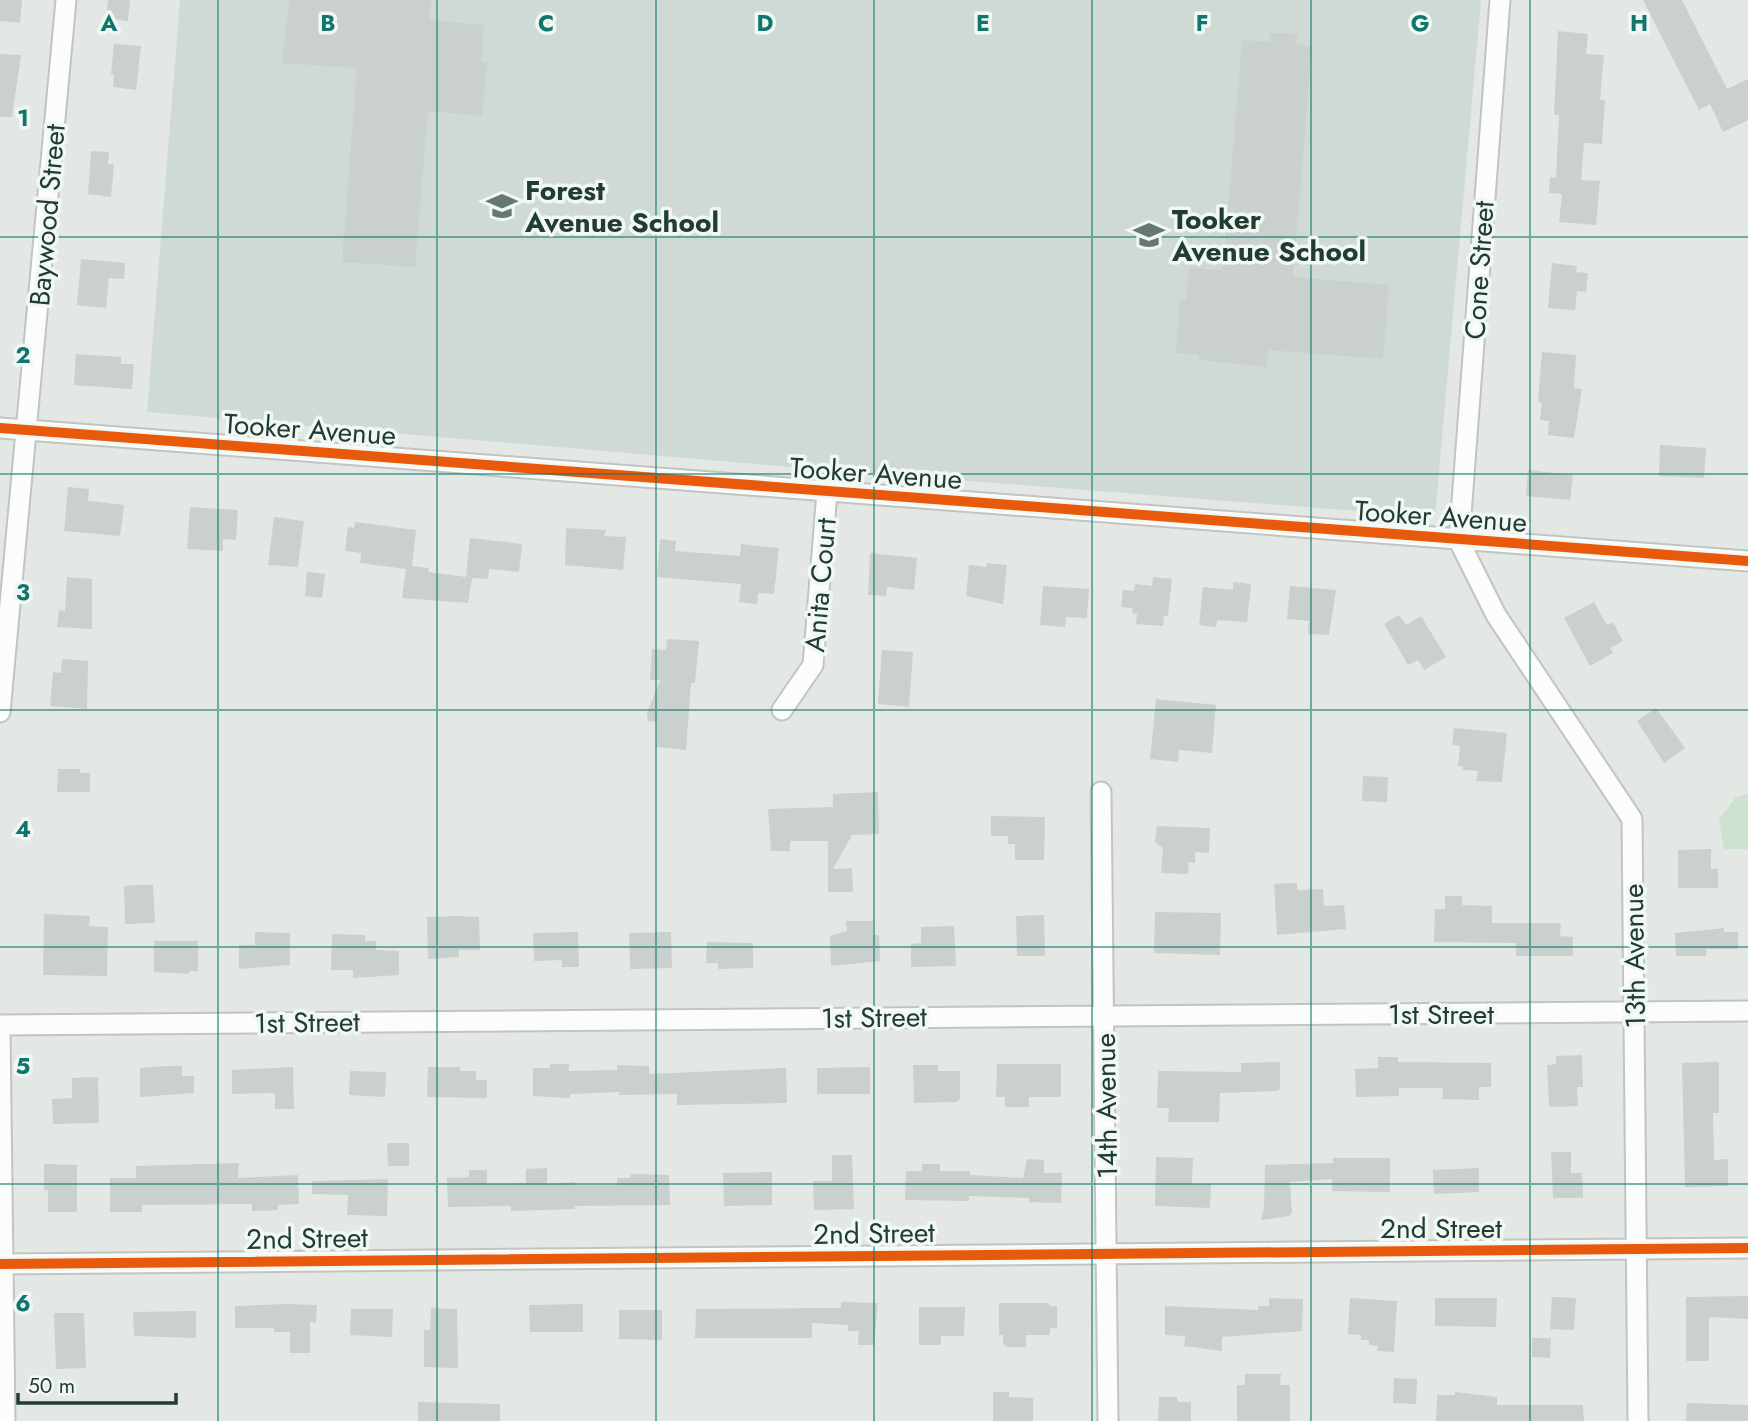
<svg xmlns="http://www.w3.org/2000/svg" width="1748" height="1421" font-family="Jost,sans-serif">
<rect width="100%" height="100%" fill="#e3e8e5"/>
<path fill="#d0dad5" d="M180,0H1481L1435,517L814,469L147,412Z"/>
<path fill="#cce2d1" d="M1748,794V849H1724L1719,820L1736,797Z"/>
<path fill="#cad0cd" d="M0,0H22L20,23L0,21Z
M108,0H130L128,21L106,18Z
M289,0H431L429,20L484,25L481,63H487L482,116L428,111L415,267L342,262L357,68L282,63Z
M1643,0H1682L1727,89L1748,79V120L1723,132L1710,104L1699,110Z
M1558,31L1588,34L1586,54L1604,55L1600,100H1605L1602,144L1584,143L1581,180L1600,181L1596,225L1559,222L1562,194L1549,193L1550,177L1556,178L1559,115H1554Z
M1270,33L1297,34L1296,44L1312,46L1293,277L1389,285L1383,359L1268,350L1267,367L1199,360V355L1176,353L1180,299L1186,300L1189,268L1223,270L1242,40L1270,42Z
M114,44L141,46L136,90L113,87L114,75L111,74Z
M0,54L21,55L12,117H0Z
M91,151L109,152L108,164L114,165L111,197L88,194Z
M81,259L125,263L124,279L109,278L106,308L77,305Z
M1552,263L1577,266L1576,272L1588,273L1586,292L1577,291L1575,310L1548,308Z
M1542,352L1576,355L1574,388L1582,389L1574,438L1548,435L1549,421L1540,420L1542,403L1538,401Z
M76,354L121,357V364H134L132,389L74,385Z
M1660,445L1706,448L1704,478L1659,476Z
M1528,470L1573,475L1570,500L1526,496Z
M68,487L89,489L88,501L124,505L120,536L64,531Z
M190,507L238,510L236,540L223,539V551L187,549Z
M274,517L304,521L298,567L268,565Z
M355,522L416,530L412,566L429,568L428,572L466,577L470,538L522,544L519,572L489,569L488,579L472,578L468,603L402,598L406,569L360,563L361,553L345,551L348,527L354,528Z
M566,528L606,530L604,536L626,537L623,570L565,565Z
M660,539L676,541L675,551L740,556L741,544L779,548L774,594L758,593L757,604L739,602L741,584L657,577Z
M870,553L917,558L914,590L887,587L886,596L868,595Z
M987,563L1007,565L1003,604L966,596L969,565L986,567Z
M307,572L325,574L322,598L305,596Z
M67,577L92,579V629L57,627L59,610L65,611Z
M1153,577L1172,579L1168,616H1164L1163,626L1136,624L1137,614L1132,613L1133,608L1121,607L1123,590L1134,591L1135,584L1152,586Z
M1233,582L1251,584L1247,622L1217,620L1216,627L1199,625L1203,587L1233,590Z
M1043,586L1089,589L1087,618L1066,617L1065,627L1040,625Z
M1290,586L1336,590L1329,635L1308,634L1309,621L1287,619Z
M1594,602L1607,625L1613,622L1623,641L1610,648L1613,653L1590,666L1564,618Z
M1399,615L1406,625L1421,616L1446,657L1424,670L1418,660L1408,665L1384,624Z
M667,639L699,641L695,683H691L686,750L656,747L657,722L648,721L647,713L660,680H650L652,649L666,650Z
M882,650L913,652L909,707L878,704Z
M62,659L88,661L87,709L50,706L53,672L61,673Z
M1156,699L1216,705L1212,753L1179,750L1178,762L1150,759Z
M1656,708L1685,748L1664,763L1637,721Z
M1454,728L1507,733L1502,782L1476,781L1478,771L1463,770V766H1458L1460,746L1452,745Z
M58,769H80V773H90V792H57Z
M1363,776L1388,777L1387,802L1362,801Z
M878,792L879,834L852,835L833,869L852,868L853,892H828V841H790V851H771L768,809L833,807V794Z
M991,816L1045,817L1044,860H1015V844H1008V836H991Z
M1157,826L1210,828L1209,853L1195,852V863L1189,862L1188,874L1161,873L1163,848L1155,842Z
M1711,849V869H1718V888H1678V850Z
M1297,883V890L1323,889L1324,906L1344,905L1346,929L1277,935L1274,884Z
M140,885H153L155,923L125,924L124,886Z
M1445,896H1462V905L1492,906V923H1561L1560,936L1573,937V956H1516V943L1434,942L1435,909H1445Z
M1155,912L1221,913L1220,955L1154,953Z
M44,914L90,916L89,926L108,927L107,976L43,975Z
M1044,915L1045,956H1017L1016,916Z
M457,916L479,917L480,950H459V957L428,959L427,917Z
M846,921H873V935H879L880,961L831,966L830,936L847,931Z
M954,926L956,966L911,967V944L921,943V927Z
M1724,928V932H1738V949H1706V956H1676L1675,933Z
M255,932L290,933V965L239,969V945H255Z
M578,932L579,967H562V960L534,961L533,933Z
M671,932L672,968L630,969L629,933Z
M332,934L365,935V941H376V950L399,951V975L353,978V970H331Z
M154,941H198V971H189V974L154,972Z
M707,942L753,943V968L718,969V963H706Z
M1582,1055L1583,1087H1577L1578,1106L1549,1107L1547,1065L1556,1064V1056Z
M1378,1057H1398V1062L1491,1063V1087H1479V1100L1442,1099L1443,1088H1399V1096L1356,1097L1355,1069L1378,1068Z
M1280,1062V1089L1277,1091L1220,1093L1219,1122H1168L1169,1108H1157L1158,1071L1241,1072V1063Z
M1719,1062V1113H1713L1714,1160L1728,1159V1186L1685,1187L1682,1063Z
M550,1064H569V1071L617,1070V1065L649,1066V1074L786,1068L787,1103L677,1105V1094L619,1095V1092L570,1094V1098L533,1096V1068H550Z
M997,1064H1061V1097H1029V1107H1005V1097H996Z
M913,1065H938V1071H960V1098L957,1102L914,1103Z
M165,1066H182V1076H194V1093L140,1097V1068Z
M293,1067L294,1109H275V1093L232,1094V1070Z
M428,1067H460V1071H476V1080H487V1098L427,1097Z
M870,1067V1094H817V1068Z
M350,1071L386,1072L385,1097L349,1095Z
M98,1077L99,1123L53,1124L52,1099L72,1098V1078Z
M387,1143H409V1166H388Z
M1551,1152H1571V1173H1582L1583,1198H1553Z
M832,1155H852L854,1209L814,1210L813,1181H832Z
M1156,1157L1193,1158L1192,1184H1211L1210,1208L1155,1206Z
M1333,1158H1390V1192L1332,1191V1179L1290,1182L1292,1213L1289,1216L1261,1220L1264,1208L1265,1165L1333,1163Z
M1027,1159L1044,1160V1173H1062L1061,1203L1029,1202V1198L969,1196V1201L905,1200L906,1171H922V1164H940V1171H970V1175L1023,1178Z
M239,1163L238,1178L298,1175L299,1204L278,1205V1210L252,1211V1204L142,1205V1212H110V1178H136V1166Z
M44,1164L77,1165V1212H48V1190H44Z
M547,1168V1184L575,1182V1185H617V1178H630L631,1174L669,1175L670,1205L575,1206V1209L511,1211V1206L448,1207L447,1178L469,1177V1170H487V1184L526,1183V1169Z
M1479,1168V1192L1434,1194L1433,1170Z
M772,1172V1205L724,1206L723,1173Z
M388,1179L387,1216L347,1215L348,1195L312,1194V1181Z
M1748,1296V1319L1709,1317V1361H1686V1297Z
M1552,1297L1576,1298L1574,1330L1550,1329Z
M1269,1298L1303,1299L1302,1331L1222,1337V1351L1184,1346L1185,1336L1165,1335V1306L1258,1310V1306H1269Z
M1350,1298L1397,1301L1394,1352L1377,1351L1378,1346L1369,1345V1340H1361V1335L1348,1334Z
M1435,1298H1497L1496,1327L1435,1326Z
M841,1302L878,1303L874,1345H858L859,1331H848V1325L812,1323V1338H695L696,1309L841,1308Z
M999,1303H1049V1306H1057V1328H1050V1335H1026V1347H1007L1003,1344V1335H999Z
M287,1304L317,1305L316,1323L310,1322V1353H290V1332H274V1328H235V1306Z
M583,1304V1332H530L529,1305Z
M919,1307H965L964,1336H941V1345H919Z
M431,1308L457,1309L458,1368L424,1367V1330H430Z
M351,1309H393L392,1337L350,1335Z
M619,1310H662V1340L619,1339Z
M196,1311V1338L134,1336L133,1312Z
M54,1313H84L86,1368L56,1369Z
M1532,1338H1551L1550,1358L1532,1357Z
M1245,1374H1281L1280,1385H1290V1421H1237V1385H1245Z
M1394,1378L1417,1379L1416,1404L1393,1403Z
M993,1392H1009V1397L1033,1398V1421H993Z
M1455,1392L1497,1397V1405H1583L1584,1421H1436L1437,1395H1455Z
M1159,1397H1177L1178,1402H1191V1421H1158Z
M418,1402L500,1404V1421H418Z
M1687,1403L1748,1405V1421H1686Z"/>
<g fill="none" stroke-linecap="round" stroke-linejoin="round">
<g stroke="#c0c5c2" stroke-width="23">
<path id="street" d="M1500,0L1459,541L1496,615L1632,819L1638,1421
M0,428L1748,561
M782,710L813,665L827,492
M0,712L66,0
M1101,792L1108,1421
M0,1025L1748,1011
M0,1028L5,1421
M0,1264L1748,1248"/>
</g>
<use href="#street" stroke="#fbfcfb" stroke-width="19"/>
<g stroke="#f1f8f4" stroke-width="15">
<path id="cycleway" d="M0,428L1748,561
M0,1264L1748,1248"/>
</g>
<use href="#cycleway" stroke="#e8590c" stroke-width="10"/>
</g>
<path fill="none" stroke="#0f766e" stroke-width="2" stroke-opacity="0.55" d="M218,0V1421M437,0V1421M656,0V1421M874,0V1421M1092,0V1421M1311,0V1421M1530,0V1421M0,237H1748M0,474H1748M0,710H1748M0,947H1748M0,1184H1748"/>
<defs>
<g id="school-bare" transform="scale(2.415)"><path d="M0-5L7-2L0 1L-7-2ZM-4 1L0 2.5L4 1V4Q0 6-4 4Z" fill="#657871" stroke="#f1f8f4" stroke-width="2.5" paint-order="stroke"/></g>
</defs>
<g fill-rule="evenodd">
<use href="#school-bare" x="502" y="206"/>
<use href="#school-bare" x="1149" y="235"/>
</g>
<g text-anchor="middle" stroke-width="7" stroke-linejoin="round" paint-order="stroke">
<g font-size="28" font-weight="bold" fill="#213c32" stroke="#f1f8f4" text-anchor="start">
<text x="525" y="200">Forest<tspan x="525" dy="32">Avenue School</tspan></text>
<text x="1172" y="229">Tooker<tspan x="1172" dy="32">Avenue School</tspan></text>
</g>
<g font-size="28" fill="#213c32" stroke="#f1f8f4">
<text transform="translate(47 215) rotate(-85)" y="10">Baywood Street</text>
<text transform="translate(1479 270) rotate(-86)" y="10">Cone Street</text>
<text transform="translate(310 429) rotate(4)" y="10">Tooker Avenue</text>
<text transform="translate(876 473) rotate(4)" y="10">Tooker Avenue</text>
<text transform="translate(1441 516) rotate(4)" y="10">Tooker Avenue</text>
<text transform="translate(820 585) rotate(-85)" y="10">Anita Court</text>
<text transform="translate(1634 956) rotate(-91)" y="10">13th Avenue</text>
<text x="1441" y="1024">1st Street</text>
<text transform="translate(874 1017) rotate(-1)" y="10">1st Street</text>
<text transform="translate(307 1022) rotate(-1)" y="10">1st Street</text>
<text transform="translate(1106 1106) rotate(-91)" y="10">14th Avenue</text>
<text x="1441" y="1238">2nd Street</text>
<text transform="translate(874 1233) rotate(-1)" y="10">2nd Street</text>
<text transform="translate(307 1238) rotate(-1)" y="10">2nd Street</text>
</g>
</g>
<g font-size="23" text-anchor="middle" font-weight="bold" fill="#0f766e" stroke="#f1f8f4" stroke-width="7" stroke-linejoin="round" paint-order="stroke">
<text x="109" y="31">A</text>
<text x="328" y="31">B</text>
<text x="546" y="31">C</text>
<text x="765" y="31">D</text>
<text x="983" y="31">E</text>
<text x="1202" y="31">F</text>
<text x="1420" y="31">G</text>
<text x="1639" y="31">H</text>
<text x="23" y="126">1</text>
<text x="23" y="363">2</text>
<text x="23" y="600">3</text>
<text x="23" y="837">4</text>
<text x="23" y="1074">5</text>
<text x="23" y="1311">6</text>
</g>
<path d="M18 1393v10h158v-10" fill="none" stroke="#213c32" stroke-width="3.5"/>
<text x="28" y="1393" font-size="21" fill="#213c32" stroke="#f1f8f4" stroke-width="5" paint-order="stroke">50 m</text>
</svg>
